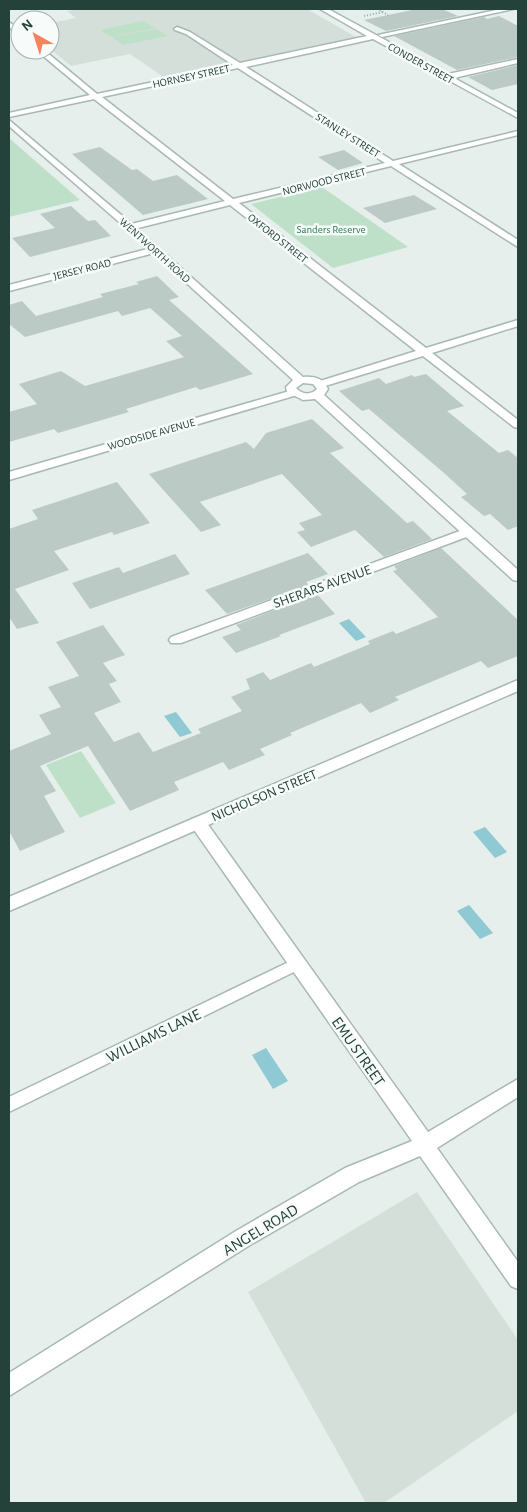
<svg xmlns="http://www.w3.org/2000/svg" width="527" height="1512" font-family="'Alegreya Sans',sans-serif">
<rect width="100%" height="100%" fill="#e6efeb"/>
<path fill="#d4dfda" d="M79,9H307L356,37L165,78L130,54L71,66L50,49V23L76,18L67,11Z
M417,1192L518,1340V1411L384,1503H366L248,1292Z"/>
<path fill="#bfe0c8" d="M143,21L155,28L111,37L100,30Z
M156,29L168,36L123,45L112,37Z
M9,138L80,200L9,217Z
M322,187L408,247L333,268L251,204Z
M81,751L116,803L80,818L46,765Z"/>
<path fill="#8ec9d4" d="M349,619L366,637L356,641L339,623Z
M176,712L192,733L180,737L164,716Z
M485,827L507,852L495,858L473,832Z
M469,905L493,933L480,939L457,911Z
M266,1048L288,1081L273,1089L252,1055Z"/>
<path fill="#bbcac4" d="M417,9H442L458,16L386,31L364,20Z
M499,16L518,26V57L457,70L394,36L484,17L487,19Z
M518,65V84L492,90L468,77Z
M100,147L132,170L137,169L153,181L177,175L208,199L143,215L72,154Z
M344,150L363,163L338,170L318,157Z
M414,195L437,209L385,223L363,208Z
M71,206L88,221L95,220L111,236L30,257L12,238L55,228L40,214Z
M157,276L179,297L169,300L253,374L200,390L196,387L126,409L129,412L58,433L54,429L9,442V412L37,404L19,384L61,371L85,386L184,357L166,341L182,336L150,308L122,316L118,311L25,337L9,324V305L22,301L36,316L103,297L100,294L139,284L136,282Z
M426,374L464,406L447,411L499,453L508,450L518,458V526L508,530L490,514L484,516L461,497L467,494L444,473L369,409L362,411L339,391L379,378L386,384L412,375L414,377Z
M312,419L344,448L330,453L407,523L413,521L432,539L384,557L355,530L311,547L297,532L305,530L299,523L322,515L282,474L200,502L221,525L201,532L149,474L246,442L254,449L266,433Z
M117,482L150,523L114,535L112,532L54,551L69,570L15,589L39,623L17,629L9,617V529L38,519L32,510Z
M441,548L518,620V656L488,668L481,661L395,697L399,700L370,713L361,703L290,733L292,735L260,749L265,755L229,770L223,762L174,782L179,790L130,811L88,746L40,766L56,791L44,796L65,832L20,851L9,831V751L51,734L39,715L61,707L48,687L79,676L56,642L103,625L125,655L103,663L117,681L109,684L121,702L94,713L114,742L139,732L153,752L201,733L198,729L242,711L231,697L250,689L246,679L263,672L270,680L311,663L314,667L370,644L368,641L393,631L396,634L438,617L393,571L397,570L394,566Z
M308,553L328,574L306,582L309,585L227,614L205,590Z
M175,554L190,574L90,609L72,583L119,567L123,573Z
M317,594L335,614L279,635L281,636L236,653L222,637L241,630L236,625Z"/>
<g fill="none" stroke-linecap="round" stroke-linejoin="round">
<g stroke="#a8b8b2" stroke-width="3">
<path id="service" d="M297,958L302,960L304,964L302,968L9,1112V1097Z"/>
</g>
<g stroke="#a8b8b2" stroke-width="3">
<path id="pedestrian" d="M501,9H513L382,37L378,35Z"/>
</g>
<g stroke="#a8b8b2" stroke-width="3">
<path id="minor" d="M320,9H328L448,74L518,59V63L454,78L518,113V118L373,39L246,67L393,161L518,131V135L399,164L518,240V247L391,166L239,203L426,348L518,320V326L432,353L518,420V428L514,427L423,356L325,386H317L316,384L317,382L416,351L230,205L130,230L127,229V225L225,201L94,99L9,117V113L90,95L36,50H44L97,94L233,65L186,34L175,30L174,29L177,27L190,32L240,63L367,36ZM238,68L385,163L233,199L102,97Z
M9,22L20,30V36L9,27Z
M155,247L158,248V252L9,291V285Z
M293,390L297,391L298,393L297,395L9,480V472Z
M468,528L474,532L472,535L181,643H171L169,640L171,637Z
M198,817L204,819L428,1132L518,1079V1097L437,1148L518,1262V1289L511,1286L420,1156L359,1182L250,1245L9,1396V1373L236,1231L345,1168L412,1141L192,827L190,823L192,819Z"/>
</g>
<g stroke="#a8b8b2" stroke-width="3">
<path id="tertiary" d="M9,120L133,225L303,377C314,376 323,378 328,389L324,395L518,570V581L513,580L315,399L303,400L287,392L286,387L293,380L127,229L9,126ZM303,383L313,384L317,389C311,395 302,395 296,388Z
M518,680V691L9,911V897Z"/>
</g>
<path stroke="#86b3a5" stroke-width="2" stroke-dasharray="1 2" stroke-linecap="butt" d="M377,9L388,15
M364,16L383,12"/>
<use href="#service" fill="#fff" fill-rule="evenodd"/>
<use href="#pedestrian" fill="#fff" fill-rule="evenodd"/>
<use href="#minor" fill="#fff" fill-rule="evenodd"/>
<use href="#tertiary" fill="#fff" fill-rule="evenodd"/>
</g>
<g text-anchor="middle" stroke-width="5" stroke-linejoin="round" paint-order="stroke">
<g font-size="11" fill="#24423a" stroke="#f7fbf9">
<text transform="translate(421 63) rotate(29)" y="4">CONDER STREET</text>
<text transform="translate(191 76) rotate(-12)" y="4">HORNSEY STREET</text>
<text transform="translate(348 135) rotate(32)" y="4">STANLEY STREET</text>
<text transform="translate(324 181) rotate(-14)" y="4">NORWOOD STREET</text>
<text transform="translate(278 238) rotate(38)" y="4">OXFORD STREET</text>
<text transform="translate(155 250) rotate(42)" y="4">WENTWORTH ROAD</text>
<text transform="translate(82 269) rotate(-14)" y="4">JERSEY ROAD</text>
<text transform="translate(151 434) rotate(-16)" y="4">WOODSIDE AVENUE</text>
</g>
<g font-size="11" fill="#2d7a4b" stroke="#f7fbf9">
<text x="331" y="233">Sanders Reserve</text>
</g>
<g font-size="14" fill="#24423a" stroke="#f7fbf9">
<text transform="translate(322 586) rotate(-20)" y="5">SHERARS AVENUE</text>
<text transform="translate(264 795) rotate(-23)" y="5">NICHOLSON STREET</text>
</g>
<g font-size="16" fill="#24423a" stroke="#f7fbf9">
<text transform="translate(153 1035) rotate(-26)" y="6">WILLIAMS LANE</text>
<text transform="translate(359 1051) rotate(55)" y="6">EMU STREET</text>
<text transform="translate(260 1229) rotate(-31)" y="6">ANGEL ROAD</text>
</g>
</g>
<rect width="527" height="1512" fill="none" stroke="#24423a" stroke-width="20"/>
<g transform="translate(35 35) rotate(321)"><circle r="24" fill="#f7fbf9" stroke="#a3b1ad"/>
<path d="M0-4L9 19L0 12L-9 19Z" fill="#f4845f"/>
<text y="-8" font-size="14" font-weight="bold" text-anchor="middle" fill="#24423a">N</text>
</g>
</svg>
